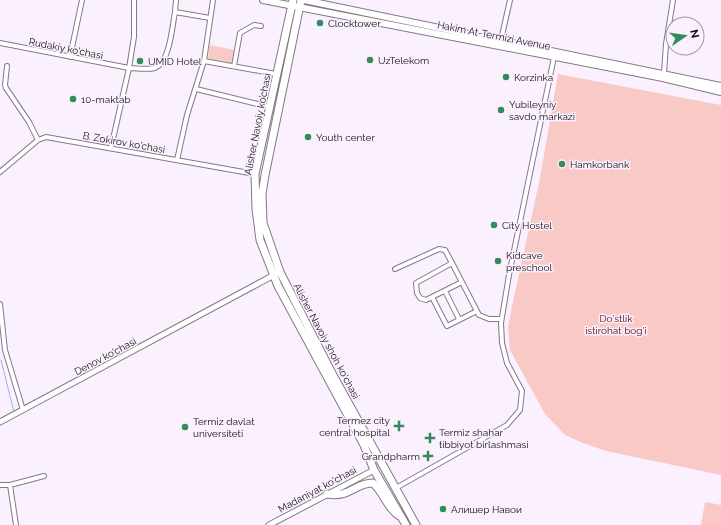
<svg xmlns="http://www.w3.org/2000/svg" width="721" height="525" font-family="Raleway,sans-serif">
<rect width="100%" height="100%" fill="#fbf0fe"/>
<path fill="#f9c9c5" d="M210,45L234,50L231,63L208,58Z
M558,74L721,105V475L606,451L583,443L565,435L545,414L510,350L508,328L511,311L540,178Z
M705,502L721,505V525H701Z"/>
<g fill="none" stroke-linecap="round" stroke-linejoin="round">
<path stroke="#93b9ea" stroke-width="1" d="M1,360L14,412"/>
<g stroke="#847887" stroke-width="6">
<path id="minor" d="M176,0L175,12L210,18
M213,0L204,61L276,74
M501,40L510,0
M0,43L129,68C137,68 147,70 155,68C170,62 172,27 175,12
M70,57L82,0
M7,66L5,85L6,88L29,122L38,140
M234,66L240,33L254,25L261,26
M664,73L666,44L673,0
M196,89L270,107
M111,148L129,68L134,37V0
M177,160L187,115L204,61
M0,172L38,140L46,137L255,174
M395,269L439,249L445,250L452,263
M462,282L426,300L420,298L417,293L416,283L452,263L479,315L489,319H501
M445,291L459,319
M432,297L447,326L477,311
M0,304L5,350L23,410
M0,485H10L44,476
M10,485L16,525
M396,488L507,425L520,410L522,391L507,363L502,343L501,323L509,275L554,57"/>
</g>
<g stroke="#847887" stroke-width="7">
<path id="tertiary" d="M0,422L276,274
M269,525L374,470"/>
</g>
<g stroke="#847887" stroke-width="8">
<path id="secondary" d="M263,0L663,78L721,92
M304,0L721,86"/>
</g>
<g stroke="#847887" stroke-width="9">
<path id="primary" d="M293,0L255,174L256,209L260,240L278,286L364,445L374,470L406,525
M301,0L265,175L262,194L263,223L280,272L334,377L416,525
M327,494C351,498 354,483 373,483C385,494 387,509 401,517"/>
</g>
<use href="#minor" stroke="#fff" stroke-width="4"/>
<use href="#tertiary" stroke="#fff" stroke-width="5"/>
<use href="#secondary" stroke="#fff" stroke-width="6"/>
<use href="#primary" stroke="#fff" stroke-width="7"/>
</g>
<g fill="#358b5e" stroke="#fbf0fe" stroke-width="1.5">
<circle cx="320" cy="23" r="4"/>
<circle cx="370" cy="60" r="4"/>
<circle cx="140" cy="61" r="4"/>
<circle cx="506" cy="77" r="4"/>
<circle cx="73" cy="99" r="4"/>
<circle cx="501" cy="110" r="4"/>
<circle cx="308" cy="137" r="4"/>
<circle cx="562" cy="164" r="4"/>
<circle cx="494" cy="225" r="4"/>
<circle cx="498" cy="261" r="4"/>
<path d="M397 420h4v4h4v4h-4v4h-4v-4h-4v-4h4z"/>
<circle cx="185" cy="427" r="4"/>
<path d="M428 432h4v4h4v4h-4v4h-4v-4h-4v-4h4z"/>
<path d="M426 450h4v4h4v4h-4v4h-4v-4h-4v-4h4z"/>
<circle cx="443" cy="509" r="4"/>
</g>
<g text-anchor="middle" stroke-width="3" stroke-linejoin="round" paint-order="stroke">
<g font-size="10" fill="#161117" stroke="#fbf0fe" text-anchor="start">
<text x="328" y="27">Clocktower</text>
<text x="378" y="64">UzTelekom</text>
<text x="148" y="65">UMID Hotel</text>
<text x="514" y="81">Korzinka</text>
<text x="81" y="103">10-maktab</text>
<text x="509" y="108">Yubileyniy<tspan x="509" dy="12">savdo markazi</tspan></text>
<text x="316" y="141">Youth center</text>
<text x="570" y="168">Hamkorbank</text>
<text x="502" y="229">City Hostel</text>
<text x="506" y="259">Kidcave<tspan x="506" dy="12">preschool</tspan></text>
<text x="390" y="424" text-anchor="end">Termez city<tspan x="390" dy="12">central hospital</tspan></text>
<text x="193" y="425">Termiz davlat<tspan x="193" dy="12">universiteti</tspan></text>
<text x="439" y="436">Termiz shahar<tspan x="439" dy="12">tibbiyot birlashmasi</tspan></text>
<text x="420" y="460" text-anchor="end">Grandpharm</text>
<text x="451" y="513">Алишер Навои</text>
</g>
<g font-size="10" fill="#161117" stroke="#fbf0fe">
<text transform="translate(494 35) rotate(11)" y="4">Hakim At-Termizi Avenue</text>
<text transform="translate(66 48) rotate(11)" y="4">Rudakiy ko'chasi</text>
<text transform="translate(257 124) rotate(-79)" y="4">Alisher Navoiy ko’chasi</text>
<text transform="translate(124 142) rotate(10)" y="4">B. Zokirov ko'chasi</text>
<text transform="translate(327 341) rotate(62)" y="4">Alisher Navoiy shoh ko'chasi</text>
<text transform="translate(105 356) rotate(-28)" y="4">Denov ko'chasi</text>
<text transform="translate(317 489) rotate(-28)" y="4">Madaniyat ko'chasi</text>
</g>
<g font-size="10" fill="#56040b" stroke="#fbf0fe">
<text x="616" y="322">Do'stlik<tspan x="616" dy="12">istirohat bog'i</tspan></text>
</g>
</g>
<g transform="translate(685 36) rotate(77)"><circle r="19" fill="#fbf0fe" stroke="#9f97a2"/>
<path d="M0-3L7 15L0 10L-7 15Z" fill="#358b5e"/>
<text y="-6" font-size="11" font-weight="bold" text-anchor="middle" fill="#161117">N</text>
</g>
</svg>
